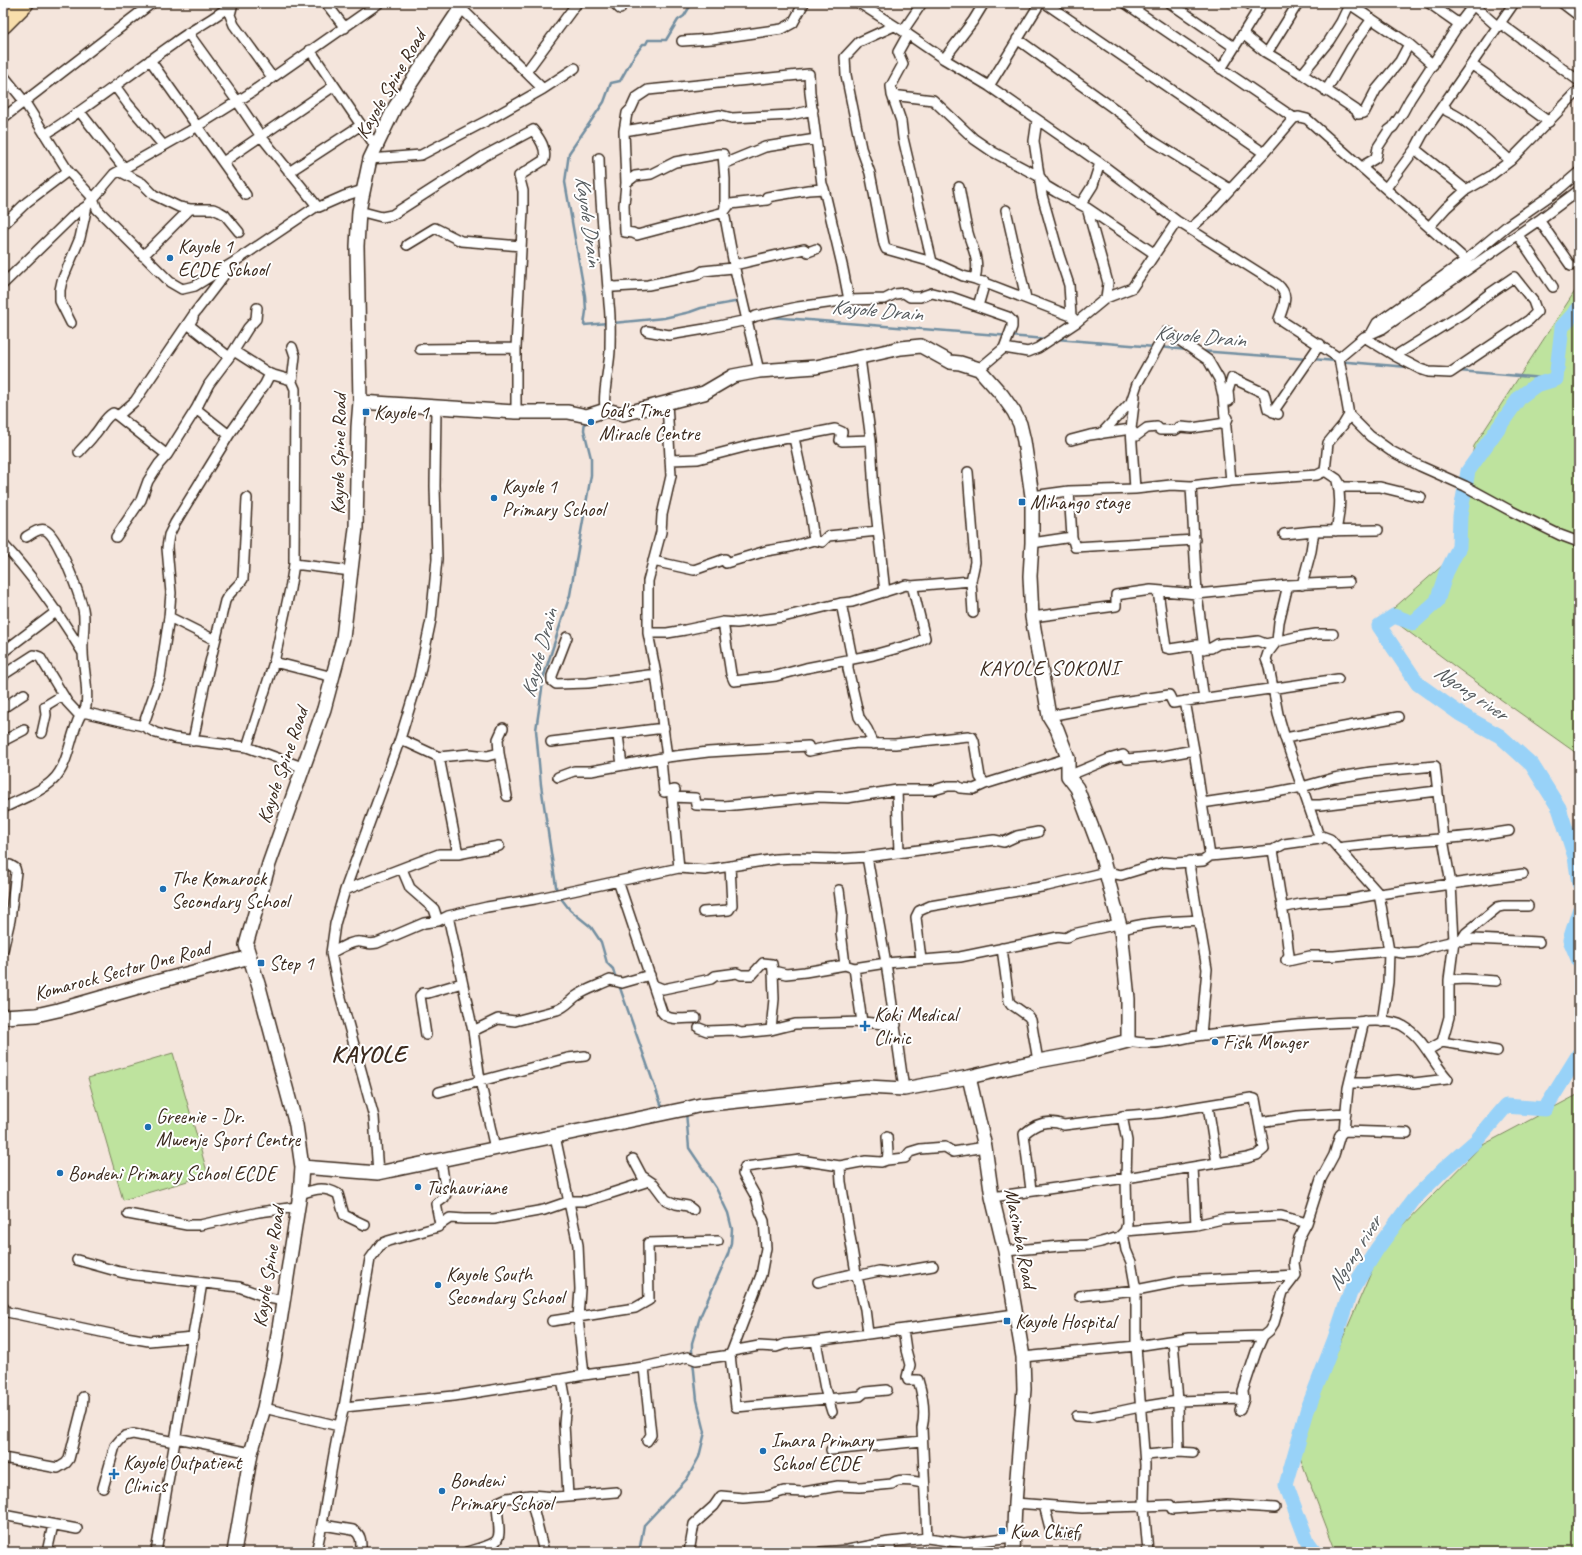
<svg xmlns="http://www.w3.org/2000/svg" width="1582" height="1555" font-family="Caveat,sans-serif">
<rect width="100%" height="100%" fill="#f4e5dc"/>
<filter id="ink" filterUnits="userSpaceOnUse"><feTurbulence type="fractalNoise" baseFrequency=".025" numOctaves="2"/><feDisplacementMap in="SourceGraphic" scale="8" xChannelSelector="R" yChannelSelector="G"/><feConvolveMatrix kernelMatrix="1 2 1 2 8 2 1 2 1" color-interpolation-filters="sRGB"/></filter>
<g filter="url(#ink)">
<path fill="#bee39e" stroke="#7c865e" d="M1579,285V755L1465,674L1386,615L1452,557L1474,446Z
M173,1053L208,1175L123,1200L88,1078Z
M1579,1094V1552H1336L1296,1447L1382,1247L1481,1146Z"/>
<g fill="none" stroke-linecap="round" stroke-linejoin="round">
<path stroke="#738fa1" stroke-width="2.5" d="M771,317L1047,339
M608,323L584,325L586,311L585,296L565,182L569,153L604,102L611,83L620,81L634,56L643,44H646L648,40H666L678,20L684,16L692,3
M613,323L664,318L690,312L701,308L740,301
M1056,339L1155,347
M1160,347L1187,350
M1200,351L1307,359
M1312,359L1408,367
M1459,371L1556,379
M557,893L541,785L536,730L544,675L570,595L591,475V458L584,430L585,420
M560,897L570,910L591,927L601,942L607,963L613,969L616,979
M619,985L662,1107L664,1108
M686,1112L689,1148L716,1188L728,1213L732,1229L731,1243L728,1254L700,1317L692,1343V1356
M639,1552L644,1525L687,1479L699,1457L705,1432L697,1400L693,1361"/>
<path stroke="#98d2f8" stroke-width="15" d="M1579,308L1562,327L1556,379L1536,385L1520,397L1468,471L1460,516L1459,547L1446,573L1437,601L1413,623L1394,616L1379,626L1418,684L1460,714L1500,736L1532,765L1559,808L1575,857L1579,883
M1579,911L1570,940L1579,961
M1315,1552L1307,1541L1286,1485L1307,1411L1334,1341L1350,1293L1377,1249L1414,1199L1443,1170L1476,1141L1506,1106L1545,1109L1579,1054"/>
<g stroke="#3b2a1e" stroke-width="12">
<path id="street" d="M233,3L230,15L234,25L272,77
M326,3L345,28
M614,3L620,9
M859,3L903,31L944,59L989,86L1100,163L1177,221L1277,284C1290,295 1284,304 1279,319L1339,358L1349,415L1370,436L1391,451L1420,466L1465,486L1511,511L1560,535L1579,542
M1045,3L1264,153
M1125,3L1294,118L1299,117L1307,119L1466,260
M1170,3L1234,47
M1248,3L1258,10
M1348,3L1409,44L1433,65
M1429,3L1459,24
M1562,3L1579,16
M1473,5L1498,27
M461,8L543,89
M1500,23L1579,81
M894,26L859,42L845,57L846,75L861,148L870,173L884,244L886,249L932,262L963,276L975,279L1071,316L1077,322
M903,31L922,3
M188,33L237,101L260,135L317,206
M908,34L898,52L903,64L891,86L892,95L901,121L903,138L932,262
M1243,34L1265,52L1302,74L1356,110L1358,114L1364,113L1376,90L1400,61L1409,44
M1017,39L1123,115L1151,140L1230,189
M682,41L712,39L782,29L793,23L804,3
M310,50L376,147
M1267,53L1298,3
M944,59L973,21L984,3
M150,60L246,195
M1472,65L1487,75L1503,89L1549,122
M1221,69L1262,3
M526,72L577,3
M1302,74L1329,41L1341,22L1350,3
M3,75L24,101L68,171L93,198L97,209L170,282L182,289L195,286L234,262L317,206L319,207L344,196L363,190
M115,86L128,104L163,145
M989,86L1040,3
M1326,91L1351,48L1372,19
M892,95L933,100L974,139L993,152L1040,177L1046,186L1056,192L1087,208L1155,254
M1444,104L1447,111C1462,117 1474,129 1487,140C1495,148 1503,153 1510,161
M80,112L124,168
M3,118L152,3
M1037,120L1034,141L1042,195L1059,255L1069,285L1071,316
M624,131L720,115L732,118L791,115L813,110
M46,134C90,106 130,74 173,44C192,29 215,19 233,3
M1415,149L1466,190
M723,154L725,179V206L724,212L734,265L759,371
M599,158C600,207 606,255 609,304C611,319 610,335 610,350C610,364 601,401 606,410
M370,159L421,155L490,119L543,89L575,68
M223,162L334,86
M1363,169L1366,164L1376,158L1378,147L1389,130L1393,127L1403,112L1410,99L1459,24L1475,3
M119,171L142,183L154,195L179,207L190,209H213L220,212L225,215L239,232
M289,172L361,125
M626,183L635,176L651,174L675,162L719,154H723L726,163L765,147L816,139
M959,187C962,202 964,218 968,233C973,251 980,260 975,279
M1386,188L1415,149L1423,134L1514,3
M824,189L808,190L767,197V200L730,204L724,212L637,235L633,233L625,232L624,205L626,183L624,131L627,113L631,109L636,98L648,90L809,74L810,93L822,184L824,189L843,269L849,300
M1081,204L1093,185L1100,163
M1087,208L1108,283L1106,298
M1006,210L1026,298
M359,211L382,217L392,215L484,156L533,130C540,139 547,149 544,160L519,176L523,191V210L516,348V412
M1539,220L1571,266
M3,225L27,202L68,171
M1429,227L1446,208L1466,190L1489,177L1510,161L1579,90
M1191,228L1211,210L1264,153L1294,118
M1518,235L1553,287
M407,245L435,228L461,241L521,246
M143,256L190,209
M3,284L76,213L87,206L114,174L188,132L249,94L379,3
M608,285L614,287L648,285L697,275L703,271L733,268L734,265L804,249L808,252L816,249
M978,306L985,282
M193,318L189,325L229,357
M71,323L60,301V290L62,281L80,238L87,206
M647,331L669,335L705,329L747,320L756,316L798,307L849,300L885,299L895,294L904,293L910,297H920L932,293L948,297H951L1008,317L1012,321V327L1004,348L979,369
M1371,334L1377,323L1466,260L1508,225L1558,190L1579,172
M1364,337L1395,356L1420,369L1429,372L1450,373L1529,320L1537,312L1533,301L1514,277L1489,294L1464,313L1395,356
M292,347L295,356L292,382
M1004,348L1028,352L1038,348L1077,322L1106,298L1132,288L1177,221
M420,349L516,348
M233,352L248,328L256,319L257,308
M860,358L871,440L874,494L885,592
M1339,358L1364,337L1382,329L1539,220L1579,190
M1229,401L1228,391L1232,378L1264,393L1268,409L1278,414
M667,402L671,476L662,515L661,532L648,581V633L656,674L667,757
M196,409L229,435
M1273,412L1320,344
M1101,434L1131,402L1137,384L1166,332L1169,333L1208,360L1219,379L1223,396L1231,481
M794,438L810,512L814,540
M1071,440L1090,435L1131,429L1136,436L1147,428L1157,427L1160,430H1175L1180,427L1192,428L1226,423L1228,418
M79,452C84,446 90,441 94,435C101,428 104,418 113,413L118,416
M167,455L118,416L135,401L194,314L231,266
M671,460L698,459L752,445L835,429L842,432L840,440L842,441L871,440
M1325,471L1337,479L1342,487H1380L1421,497
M1325,471L1328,443L1343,425L1349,415
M968,472L975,562L971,581L973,613
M1191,486L1197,594L1204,649
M1135,489L1131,429L1135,396
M1069,491L1072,537
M1032,496L1069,491L1135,489L1171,485L1191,486L1231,481L1317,475L1325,471
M1336,531C1339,515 1342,498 1337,481
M1284,534L1314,531L1378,530
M116,537L141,500L148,481L159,464L167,455L196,409L209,384L233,352L237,353L270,374
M1032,543L1072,537L1075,547L1195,540
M3,544C34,577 59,614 83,653
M653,561L694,570L725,559L726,563L766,551L790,547L814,540L822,542L828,536L878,531
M1288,585L1279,622L1277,641L1268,653L1266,659L1269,667L1278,714L1285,738L1320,839
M1302,585L1311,551L1314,531
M911,586L971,581
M1158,591L1166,648L1170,649L1203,644
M841,603L852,658
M169,617L215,640
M1032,617L1116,606V595L1151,590L1197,594L1288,585L1349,582
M648,633H667L685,630L723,622L737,623L783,617L841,603L852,602L906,585L911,586L913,589L925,638L916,643L873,655L806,668L776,676L734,681L731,674L723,622
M567,637L552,676V681L556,684L588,683L656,674
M3,652L57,611
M848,660V669L859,717L867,729L874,744
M274,662L333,677
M3,675L34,655L40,657L63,695
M1204,699L1197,651L1198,649L1211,648L1218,644L1226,643H1242L1258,641L1266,644L1296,637L1316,634H1333
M1185,701L1194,750L1210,856
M3,708L24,694
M83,712L143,726L156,733L174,738L247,747L302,767
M1049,716L1122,702L1169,695L1173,703L1338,679
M143,726L160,677L169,617L171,593L167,548L169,535L175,523L229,435L265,384L270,374L291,380L295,389L294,564L351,571
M42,733L46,715L45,706L63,695L67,702L80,716
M618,735L622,765
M1285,738L1398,717
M400,739L439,757L458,854L499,846
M3,741L24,730
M193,741L204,687L225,601C229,592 238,587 243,579L247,498
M551,742L664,728
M247,747L274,662L290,589L294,564
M499,753L507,796
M439,757L469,754L487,756L499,753L498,739L503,728
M661,759L664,792L675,790
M1068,776L1109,759L1123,755L1127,759L1161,756L1194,750
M558,777L574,771H591L667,757L708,752L808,746L809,751L833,746L857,743L895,744L968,736L972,737L974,741L980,777L985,784L1068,758
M897,790L899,853
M1202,803L1276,792L1302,787L1334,778L1371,772L1435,766L1443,839L1451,884L1454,941L1449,980V1017L1442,1042L1428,1050
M1308,805H1320L1437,791
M3,808C17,801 43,791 53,780C69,765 70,735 80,716C82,713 85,710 86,706C89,689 83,668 83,651C82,637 86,622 83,609C79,594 58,535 45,530C39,528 31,534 26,537
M1338,848C1395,840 1452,841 1509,831
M1273,850L1286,931L1289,955L1286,960
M867,857L886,963L904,1089
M1190,861V870L1207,969L1201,1035
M3,866L10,865L15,868L16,872L10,920L3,950
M679,868L672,797L695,798L696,805L724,806L817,797L847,798L897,790H934L948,786H958L960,788L974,789L985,784
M402,869L410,888L434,909L438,921
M618,881L662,1012C668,1022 685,1018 696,1018
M345,890L439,854H458
M839,890L842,913L841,932L845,965
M1282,908L1300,904L1347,900L1379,894L1523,874
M703,912L729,910L732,905L730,866
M448,916L473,1031L480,1080L495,1149
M1121,930C1146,921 1173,922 1199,920
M1461,941L1466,933L1498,907L1503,906H1528
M1002,948L1009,1001L1011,1004L1028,1016L1031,1020L1038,1061
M331,953C339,949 352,940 361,942C369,943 367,945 377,943L424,923L438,921L448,916L487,907L535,899L679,868L705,870L776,859L797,858L836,859L867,857L994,840L1004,842L1017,836L1038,832
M921,960L916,917L919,911L930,906L1047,886L1106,872L1121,875L1164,862L1176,863L1203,861L1210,856L1273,850L1284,844L1320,839L1322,836L1330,839L1379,894L1389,951L1388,982L1382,1022
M1286,960L1288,961L1310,956H1334L1389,951L1403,953L1419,952L1429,947L1454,941L1474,939L1539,942
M854,968L862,1022
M1449,980L1465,979L1496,981
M653,985L663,989L711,979L715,976L737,973L741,975H752L763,963L772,964L773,971L786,974L805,972L845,965L854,968L886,963L960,957L1058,937L1066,938L1073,934L1118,924
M699,1028L707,1031L733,1030L741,1033L771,1030L795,1024L862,1022L896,1025
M771,1030L774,999L773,971
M473,1031L498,1019L515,1021L557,1010C565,1007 569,1002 575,997C586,989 598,986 610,980L622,983L650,975
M426,1035L420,996L423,993H428L462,983
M1128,1041C1134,1042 1141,1043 1147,1043C1166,1044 1185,1037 1204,1035C1254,1029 1304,1023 1355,1022C1368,1021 1392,1019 1403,1026C1424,1038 1431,1061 1448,1079
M1442,1042L1497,1051
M1350,1083H1366L1398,1080L1414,1083L1448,1079
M439,1092L568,1058L585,1056
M1208,1106L1217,1163
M1260,1122L1298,1116L1346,1113
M1344,1131L1407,1133
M555,1136L578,1245L580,1289L578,1318L584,1375L562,1379L566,1401L564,1424L568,1496
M633,1159L642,1176L654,1184L666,1200L676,1204L688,1206L693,1210
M887,1160L905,1158L910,1152L920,1149L945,1147L953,1152L985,1147
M1193,1167L1196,1225L1222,1219L1281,1216L1307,1223
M378,1173L374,1117L338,987L331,953L335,924L345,890L400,739L419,677L431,620L437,559L435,486L436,407
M1031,1190L1024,1134C1036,1123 1048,1119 1064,1125L1121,1118
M300,1194C316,1189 323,1186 338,1194L344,1215L365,1225
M992,1197L1126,1178L1247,1158L1257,1155L1264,1149L1255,1099L1251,1098L1159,1113L1122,1116L1127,1141L1126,1178L1127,1224L1125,1231L1119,1237L1101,1242L1087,1245L1060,1246L1005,1251
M128,1214L187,1225H200L259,1212L297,1207
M438,1226L450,1218L464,1219H494L544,1210L570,1201H587L649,1181
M1125,1231L1196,1225
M1123,1233L1126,1250L1131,1262L1136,1290V1346L1145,1465L1144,1506L1170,1505L1172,1509L1227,1505L1275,1508
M77,1260L120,1272L136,1275L239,1287L269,1298L284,1301
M856,1276L879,1271L892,1273L933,1266
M818,1282L856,1273
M1079,1296L1136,1290L1182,1281L1296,1275
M3,1307L7,1312L120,1336L149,1341L193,1337
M552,1321L635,1308L649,1300L648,1243L718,1241
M897,1331L902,1332L904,1336L906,1350L910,1365L907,1377L908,1380H918C923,1396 926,1412 922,1428L927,1538
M868,1333L865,1309L856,1273L841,1182L840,1166L866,1161L881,1162L887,1160L888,1153L887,1137
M816,1341L825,1389L832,1412
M732,1351L761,1275L766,1248L764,1221L760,1212L756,1197L743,1174L745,1167L800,1160L840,1166
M730,1355L736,1407L860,1396L865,1392L887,1390
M1023,1357L1136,1346L1189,1338L1263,1336
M644,1367L651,1435L647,1441
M584,1375L644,1367L688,1357L696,1360L730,1355L732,1351L759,1346L776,1347L785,1344L816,1341L1015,1314
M344,1407L454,1396L562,1379
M264,1408L339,1426
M1240,1410L1244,1399L1243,1391L1256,1352L1263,1336L1269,1331L1274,1323L1283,1292L1296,1275L1294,1263L1299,1238L1307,1223L1321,1179L1334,1155L1340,1135L1344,1131L1348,1088L1364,1021
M1077,1416L1089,1417L1107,1414L1135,1408L1178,1401L1244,1399
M176,1438L251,1453
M831,1450L922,1441
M1179,1452L1193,1453
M1144,1453L1146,1455L1179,1452L1178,1401L1173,1341
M3,1458L58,1468L66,1463L69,1459L82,1408L83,1397
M103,1488L115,1446L121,1439L125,1436L133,1434L175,1442
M530,1495L544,1552
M1015,1503L1082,1508L1144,1506L1148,1552
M1044,1505L1051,1532L1057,1534L1075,1535
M3,1515L77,1529
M323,1525L353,1530C362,1534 361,1543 361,1552
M889,1542L891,1552
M47,1552L53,1525
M156,1552L202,1283
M316,1552C328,1504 331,1455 344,1407L370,1259L381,1244L388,1241L438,1227L440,1224L436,1204L444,1198L446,1194L441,1160
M467,1552C505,1541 500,1544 497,1506L498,1502L507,1498L530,1495L556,1497L616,1492
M689,1552L694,1524L714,1506L721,1496L743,1498L768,1496L784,1491L804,1492L838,1486L860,1487L892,1484C899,1477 915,1482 924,1483
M821,1552L848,1550L889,1542L927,1538L964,1543L1013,1537"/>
</g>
<g stroke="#3b2a1e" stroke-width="16">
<path id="secondary" d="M3,1017L36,1015L58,1010L156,982L250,957
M969,1077L985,1147L992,1197L1005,1251L1023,1357L1024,1389L1015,1503L1013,1552
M302,1167L378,1173L685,1109L701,1105L867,1087L904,1089L969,1077L1038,1061L1082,1053L1128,1041V999L1121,930L1100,849L1077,788L1068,776V758L1057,729L1049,716L1032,617L1030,576L1032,543V496L1024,441L1020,424L1014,412L1002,395L979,369L960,363L950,362L921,346L901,348L816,367L759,371L733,376L704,393L623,414L606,410L587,416L568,412H516L360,402
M234,1552L251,1453L264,1408L274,1360L300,1194L302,1167L296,1125L259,987L246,945L269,864L324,709L343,638L356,528L358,427L360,402L357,246L359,211L370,159L395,107L464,3"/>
</g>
<g stroke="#3b2a1e" stroke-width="20">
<path id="highway" d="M3,25L25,3"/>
</g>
<use href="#street" stroke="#fff" stroke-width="9"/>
<use href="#secondary" stroke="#fff" stroke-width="13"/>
<use href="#highway" stroke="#f8deab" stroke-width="17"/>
</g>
</g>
<g fill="#1f6fb2" stroke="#fff" stroke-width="1.5">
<circle cx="170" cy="258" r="4"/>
<rect x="362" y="408" width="8" height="8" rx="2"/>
<circle cx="591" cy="422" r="4"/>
<circle cx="494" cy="498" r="4"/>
<rect x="1018" y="498" width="8" height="8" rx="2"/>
<circle cx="163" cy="889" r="4"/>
<rect x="257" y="959" width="8" height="8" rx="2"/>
<path d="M863 1020h4v4h4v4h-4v4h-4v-4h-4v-4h4z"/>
<circle cx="1215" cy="1042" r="4"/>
<circle cx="148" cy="1127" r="4"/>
<circle cx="60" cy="1173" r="4"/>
<circle cx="418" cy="1187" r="4"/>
<circle cx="438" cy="1285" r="4"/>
<rect x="1003" y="1317" width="8" height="8" rx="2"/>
<circle cx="763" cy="1451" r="4"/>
<path d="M112 1468h4v4h4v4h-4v4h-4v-4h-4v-4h4z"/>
<circle cx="442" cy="1491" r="4"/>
<rect x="998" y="1527" width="8" height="8" rx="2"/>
</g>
<g text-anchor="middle" stroke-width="4" stroke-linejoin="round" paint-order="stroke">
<g font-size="20" fill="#3b2a1e" stroke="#fff">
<text transform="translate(390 84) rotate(-60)" y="7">Kayole Spine Road</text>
<text transform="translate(338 454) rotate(-89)" y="7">Kayole Spine Road</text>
<text transform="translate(282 765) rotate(-71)" y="7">Kayole Spine Road</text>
<text transform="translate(122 970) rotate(-15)" y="7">Komarock Sector One Road</text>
<text transform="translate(1021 1238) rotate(79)" y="7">Masimba Road</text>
<text transform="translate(268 1267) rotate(-81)" y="7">Kayole Spine Road</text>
</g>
<g font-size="20" fill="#3b2a1e" stroke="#fff" text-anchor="start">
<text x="178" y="253">Kayole 1<tspan x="178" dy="23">ECDE School</tspan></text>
<text x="599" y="417">God's Time<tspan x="599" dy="23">Miracle Centre</tspan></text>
<text x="374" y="419">Kayole 1</text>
<text x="502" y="493">Kayole 1<tspan x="502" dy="23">Primary School</tspan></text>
<text x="1030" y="509">Mihango stage</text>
<text x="171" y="885">The Komarock<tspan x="171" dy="23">Secondary School</tspan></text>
<text x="269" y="970">Step 1</text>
<text x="874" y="1021">Koki Medical<tspan x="874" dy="23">Clinic</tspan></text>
<text x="1223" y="1049">Fish Monger</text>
<text x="156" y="1123">Greenie - Dr.<tspan x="156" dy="23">Mwenje Sport Centre</tspan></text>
<text x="68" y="1180">Bondeni Primary School ECDE</text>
<text x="426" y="1194">Tushauriane</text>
<text x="446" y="1281">Kayole South<tspan x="446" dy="23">Secondary School</tspan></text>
<text x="1015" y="1328">Kayole Hospital</text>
<text x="771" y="1447">Imara Primary<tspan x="771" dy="23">School ECDE</tspan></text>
<text x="123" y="1469">Kayole Outpatient<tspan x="123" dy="23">Clinics</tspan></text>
<text x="450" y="1487">Bondeni<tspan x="450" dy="23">Primary School</tspan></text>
<text x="1010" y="1538">Kwa Chief</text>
</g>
<g font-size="21" font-style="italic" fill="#575c5f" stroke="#fff">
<text transform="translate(589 221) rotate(82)" y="7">Kayole Drain</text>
<text transform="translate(877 310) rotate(5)" y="7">Kayole Drain</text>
<text transform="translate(1200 336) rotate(5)" y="7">Kayole Drain</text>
<text transform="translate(539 653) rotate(-75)" y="7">Kayole Drain</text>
<text transform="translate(1471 692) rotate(34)" y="7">Ngong river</text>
<text transform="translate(1354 1253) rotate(-58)" y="7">Ngong river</text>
</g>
<g font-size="21" letter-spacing="1" fill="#3b2a1e" stroke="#fff">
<text x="1049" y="675">KAYOLE SOKONI</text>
</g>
<g font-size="24" font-weight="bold" letter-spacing="1" fill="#3b2a1e" stroke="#fff">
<text x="369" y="1062">KAYOLE</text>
</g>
</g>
<rect width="1582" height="1555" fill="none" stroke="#fff" stroke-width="16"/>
<rect x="8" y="8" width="1566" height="1539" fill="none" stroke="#3b2a1e" stroke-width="1.5" filter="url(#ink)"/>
</svg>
